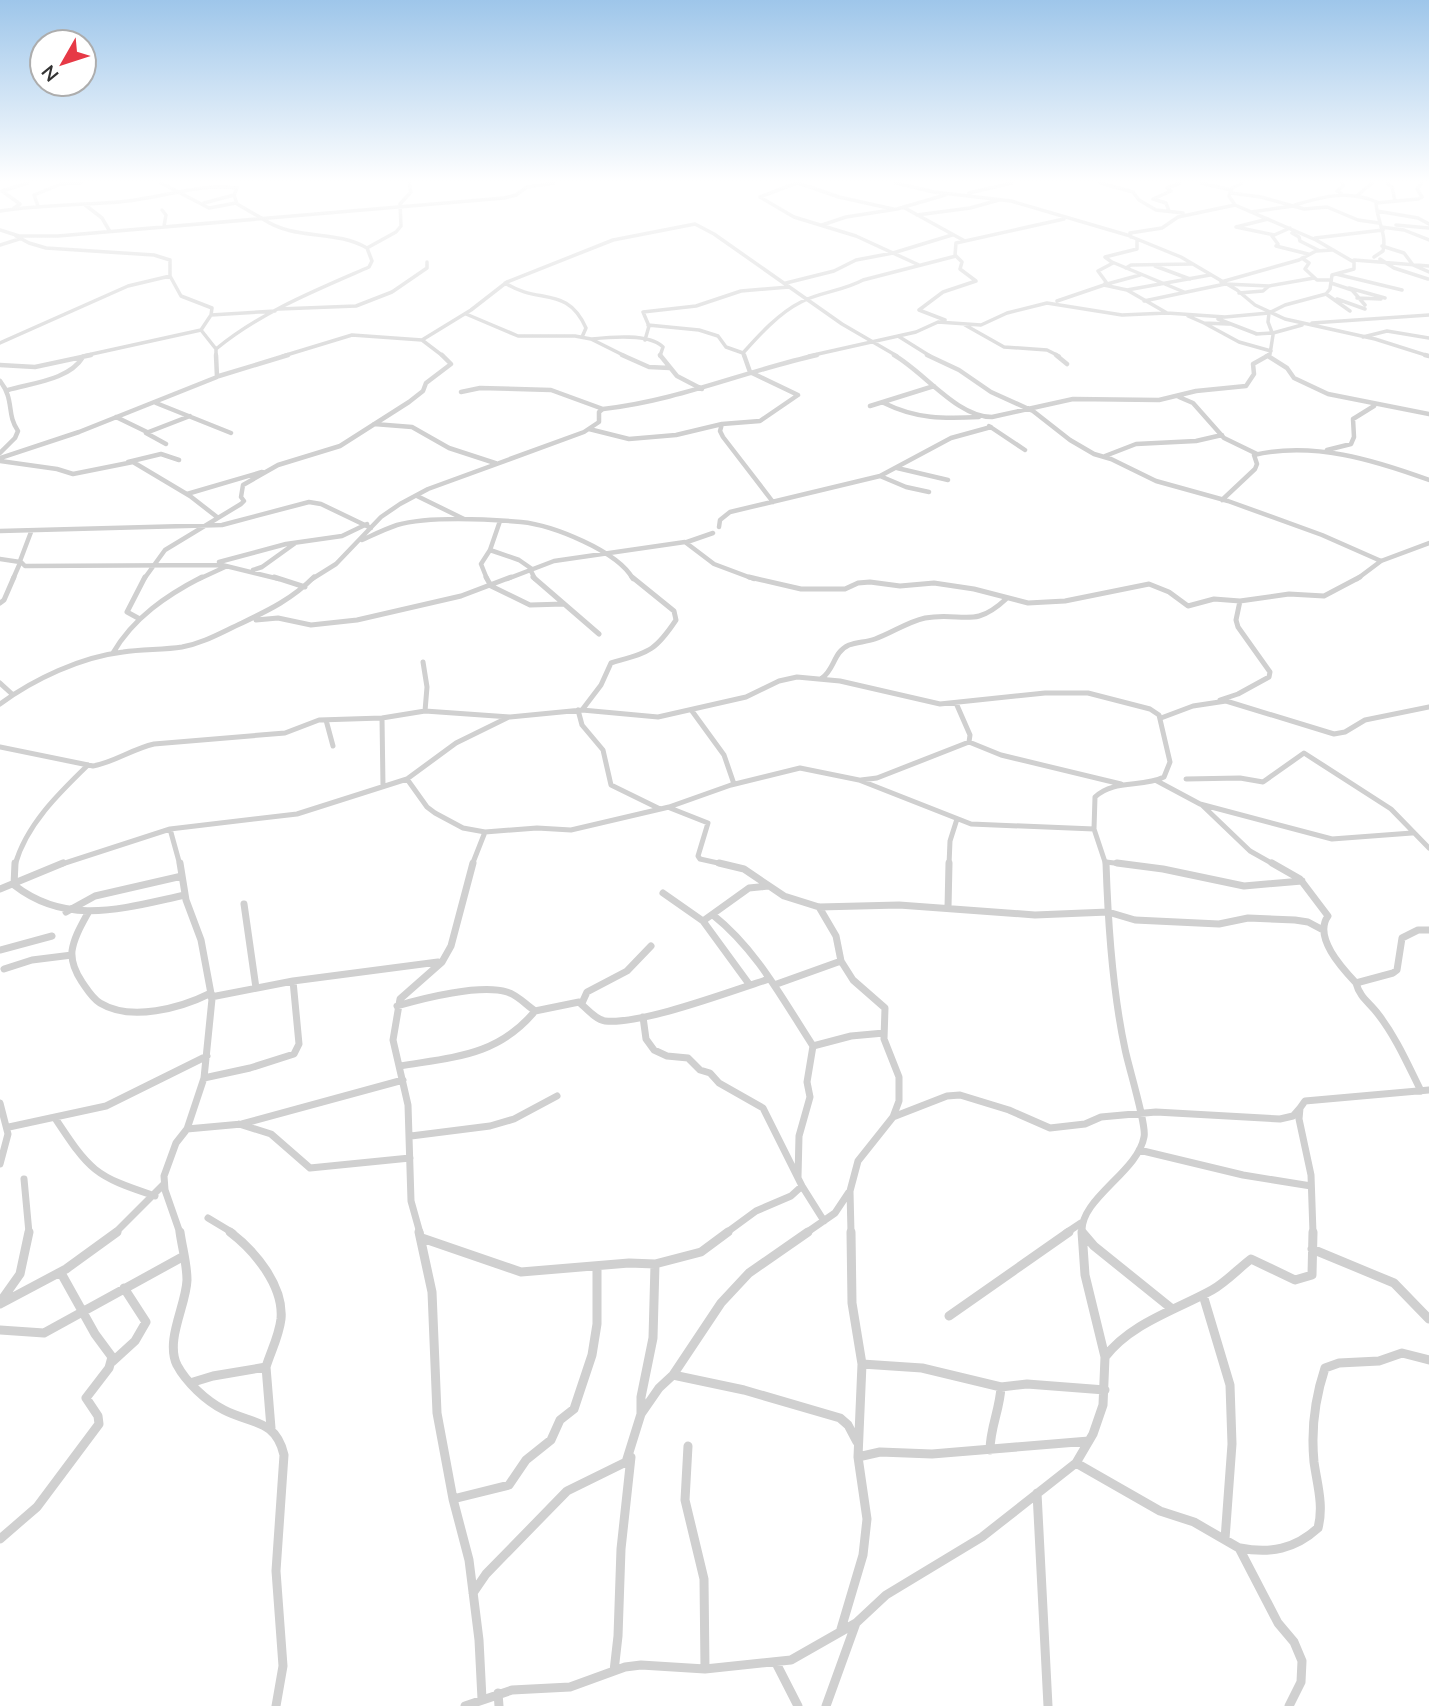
<svg xmlns="http://www.w3.org/2000/svg" width="1429" height="1706" font-family="Mulish,sans-serif">
<rect width="100%" height="100%" fill="#fff"/>
<g fill="none" stroke-linecap="round" stroke-linejoin="round">
<path stroke="#d0d0d0" stroke-width="3.5" d="M161,183L209,208L236,203
M797,183L760,197L794,217L856,236L919,265
M798,183L839,197L893,209
M896,183L934,192L1011,201L1127,235L1181,257L1237,290L1255,305L1285,319L1375,339L1429,356
M1100,183L1133,192L1139,200L1156,210L1183,213
M1201,183L1231,190
M1242,183L1232,188L1229,196L1235,205L1316,240L1352,261
M1387,183L1392,187L1395,201
M2,191L20,204L14,208
M2,191L28,183
M969,193L1012,183
M1231,193L1261,197L1304,209L1327,207L1358,220L1379,223
M1341,193L1337,191L1343,186L1342,183
M1358,195L1372,183
M204,203L234,195
M84,204L102,218L109,230
M1295,205C1324,196 1349,190 1377,202
M38,206L34,195L61,184L81,183
M903,207L963,240
M162,210L166,215L164,226
M0,211C40,205 79,205 119,202C158,199 198,183 237,188L234,195L237,204L263,219
M1169,211L1166,203L1153,199L1171,191L1167,188L1180,183
M1377,211L1418,218L1429,224
M1251,212L1293,206
M917,215L970,208L999,200
M263,219C295,241 334,229 367,248
M1268,219L1236,227L1274,235
M822,225L846,217L897,209L945,195
M1396,225L1429,228
M1381,227L1404,230L1429,240
M1290,228L1272,236L1278,244L1276,246L1308,254
M0,230L19,236H58L504,198L516,195L527,187L554,183
M1292,233L1299,237L1300,241L1318,250
M1131,237L1130,233L1162,228L1178,217L1235,205
M1315,238L1383,230
M0,245L19,239
M1382,246L1404,253L1413,265L1429,272
M1374,257L1383,251C1387,234 1377,221 1376,203L1418,199L1422,197L1417,189L1422,183
M1302,258L1309,263L1305,269L1317,280H1331
M1380,259L1394,268L1428,279
M1112,262L1184,292
M1155,266L1190,279
M1126,268L1131,265L1192,264
M1336,274L1402,290
M170,276L181,296L212,308L211,315L201,330L216,349
M1221,282L1299,260L1316,251L1332,250
M505,283C539,305 567,285 586,328L582,337
M786,283L834,271L856,260L893,253L952,235
M1331,283L1352,290L1365,305
M1107,284L1140,275
M1104,285L1127,290L1167,313
M1349,288L1385,298
M1127,290L1210,275
M1239,293L1263,291L1269,286
M1326,294L1350,311
M1357,298L1381,299
M1337,299L1365,309
M1057,301L1104,285L1106,282L1098,271L1113,263L1105,257L1137,249V240
M1144,301L1225,284L1269,286L1314,278
M279,309L356,306L392,292L427,268V262
M466,314L518,336H575L591,339L625,356
M211,315L275,311
M1188,316L1204,323L1228,324
M1218,319L1257,334
M945,320L919,310L943,292L976,281L960,269L962,262L955,255L956,243L1064,219
M1204,323L1239,342L1271,351
M1312,323L1429,315
M648,325L699,330L718,336L726,347L743,353
M965,325L1004,347L1047,350L1059,356
M1256,334L1273,333L1302,325
M898,336L930,356
M1363,337L1387,331L1429,338
M592,339C610,337 649,333 663,347L660,356
M422,340L471,310L507,282L613,240L695,224L714,234L842,324L897,356
M645,340L649,326L643,312L696,306L741,291L789,287
M0,343L128,286L170,276V260L154,255L46,248L29,243L16,236
M83,356L201,330
M216,356V349C261,312 316,290 369,267L372,261L367,248L396,232L401,226L400,204L411,192L409,183
M283,356L352,335L422,340L443,356
M744,356L743,353C759,335 779,313 801,302C820,292 843,291 863,280L956,256
M809,356L916,332L938,322L981,325L1007,313L1047,303L1122,315L1167,313L1225,317L1269,313L1285,305L1326,294L1330,289L1332,275L1354,269V260L1429,266
M1266,356L1270,354L1273,335L1268,322L1269,313"/>
<path stroke="#d0d0d0" stroke-width="4.5" d="M622,355L649,367L670,368
M660,355L677,376L702,389
M744,355L750,372
M894,355C924,372 957,417 992,417L1073,399L1159,400L1196,391L1246,386L1254,374L1253,364L1269,355
M927,355L959,370L991,392L1033,411L1070,440L1094,454L1111,459L1156,481L1228,501L1322,535L1381,561
M1056,355L1067,364
M1425,355L1429,356
M1268,356L1287,368L1294,378L1328,394L1429,414
M0,365L35,367L91,355
M219,376L288,355
M0,381C15,400 6,414 18,431L15,438L0,453
M8,390C32,383 69,380 83,357
M461,392L480,388L551,390L603,409
M1179,397L1193,403L1224,438L1257,454
M156,403L231,433
M884,403C916,419 944,419 979,417
M870,406L934,386
M116,417L147,432
M374,424L412,427L449,448L495,463
M722,424L720,431L723,437L773,502
M989,426L1025,450
M589,429L629,439L676,435L722,424L760,421L798,395L750,372
M166,444L146,433L190,416
M1327,450L1351,444L1354,437L1353,419L1374,406
M1105,456L1136,444L1196,441L1222,435
M0,458L79,432L217,377L216,355
M0,461L57,469L73,474L133,462L190,496L217,517
M128,462L161,454L179,460
M897,468L948,480
M880,476L906,487L929,492
M187,494L262,472
M417,496L464,519
M1222,500L1255,469L1257,464L1254,455C1313,441 1374,460 1429,480
M719,527L720,520L730,512L880,476L951,438L991,427
M0,531L222,525L309,502L321,504L371,528
M31,532L20,561L25,566L222,565L279,579
M362,540C373,535 385,529 397,525C428,516 488,519 521,522C552,525 618,551 633,579
M687,542L713,533
M490,550L519,560L532,569
M0,559L20,562
M219,562L286,544L342,536L367,524
M530,569L535,579
M253,570L262,567L294,544
M13,579L20,563
M144,579L165,550L241,504L244,501L241,497L243,485L278,465L340,446L409,402L423,391L426,383L451,364L442,355
M199,579L225,567
M312,579L336,564L381,517L400,504L428,489L584,432L599,422V412L603,409C677,401 745,371 817,355
M487,579L481,564L490,550L500,521
M507,579L554,561L685,542L714,564L754,579
M1357,579L1381,561L1429,543"/>
<path stroke="#d0d0d0" stroke-width="5" d="M274,577L305,587
M486,577L491,586L530,605L564,604
M533,577L599,634
M749,577L801,589H845L858,583L870,582L900,586L934,583L974,589L1028,603L1065,601L1149,584L1169,592L1188,606L1214,599L1240,601L1289,594L1324,596L1360,577
M0,603L4,600L14,577
M138,618L127,612L145,577
M256,620L278,618L311,625L357,620L461,596L511,577
M113,653C133,618 167,595 202,577
M423,662L427,687L425,711
M822,678C835,669 833,652 849,645C857,642 866,642 875,639C892,633 907,622 925,618C962,611 973,630 1006,599
M0,683L12,694
M1220,700L1238,694L1269,677L1270,672L1238,627L1236,620L1240,601
M0,704C34,679 81,657 123,652C143,649 163,650 182,647C204,643 222,632 242,623C269,610 292,599 314,577
M578,710L582,725L603,750L611,785L660,809
M582,710L601,685L611,663C648,652 654,653 676,620L674,611L632,577
M692,711L724,755L734,784
M382,718L383,786
M1161,718L1193,706L1226,701L1334,734L1345,732L1365,720L1429,707
M326,720L333,746
M969,742L1001,755L1121,784
M0,747L93,766C115,762 132,749 154,744L285,733L319,720L382,718L425,711L510,717L582,710L658,717L746,697L779,681L797,677L840,681L940,704L1045,693H1088L1150,709L1159,715L1170,762L1164,777C1142,788 1114,779 1095,797L1094,829L1106,865
M407,779L427,807L435,813L463,828L485,832L537,828L571,830L669,807L731,785L800,768L859,780L971,824L1094,829
M1186,779L1240,778L1263,782L1304,753L1391,809L1429,848
M861,780L877,778L969,742L970,735L956,703
M1157,781L1200,804L1332,839L1412,833
M1202,805L1250,851L1275,865
M670,808L708,823L698,856L700,859L727,865
M170,829L180,865
M1106,862L1131,865
M15,865C26,825 59,793 88,765
M59,865L170,829L297,814L407,779L456,743L509,717
M472,865L485,832
M949,865L950,841L957,819"/>
<path stroke="#d0d0d0" stroke-width="7" d="M15,863L14,885C68,927 124,908 185,895
M180,863L186,900L201,940L212,999L204,1078L187,1129L176,1143L164,1176L165,1190L180,1233
M719,863L744,869L784,896L819,907L899,905L1035,915L1108,912L1135,920L1219,924L1248,918L1295,920L1308,922L1323,930
M1117,863L1163,869L1244,886L1302,881
M1272,863L1300,879L1328,916C1313,937 1342,968 1356,983
M0,889L63,863
M663,893L703,921L749,984
M244,904L256,988
M819,907L836,936L841,961L853,980L885,1008L884,1039L899,1077V1101L893,1117L858,1161L850,1191L851,1233
M948,908L949,863
M89,911C82,924 74,937 72,951C71,963 76,973 82,982C87,989 92,998 100,1003C131,1022 181,1008 211,993
M66,912L95,896L182,876
M713,915C757,950 783,1000 813,1046L807,1082L810,1097L799,1136L798,1177
M703,921L749,888L768,886
M0,950L52,936
M4,969L32,960L72,955
M774,985L841,961
M211,997L293,981L438,962
M582,1003L587,992L627,971L651,946
M397,1006C424,998 480,984 507,992C518,995 526,1005 535,1011L579,1002C586,1008 596,1020 605,1021C642,1025 731,991 769,979
M643,1017L646,1039L654,1050L667,1056L688,1058L700,1070L710,1073L719,1083L763,1108L802,1186L824,1221
M813,1046L851,1036L884,1033
M400,1066C454,1057 498,1056 535,1011
M204,1078L250,1068L294,1054L299,1044L293,981
M1421,1091C1408,1065 1396,1037 1378,1014C1369,1002 1360,998 1356,983L1393,973L1397,970L1402,938L1418,930H1429
M0,1103L8,1134L0,1164
M893,1117L947,1096L960,1095L1009,1110L1050,1128L1085,1124L1101,1117L1156,1112L1280,1119L1293,1116L1300,1108
M55,1118C90,1171 94,1176 155,1196
M239,1124L271,1134L310,1168L410,1158
M9,1127L106,1106L207,1056
M187,1129L242,1124L403,1080
M411,1136L490,1126L514,1119L557,1096
M1139,1150L1243,1175L1311,1186
M24,1179L29,1233
M208,1218L233,1233
M115,1233L164,1184
M420,1233L411,1201L408,1105L393,1040L400,999L442,962L451,946L473,863
M726,1233L756,1211L791,1196L802,1186
M806,1233L835,1213L849,1192
M1066,1233L1081,1223
M1082,1233C1079,1199 1138,1172 1144,1137C1147,1126 1128,1065 1125,1049C1112,989 1108,924 1106,863
M1313,1233L1311,1175L1299,1119L1300,1108L1305,1101L1429,1090"/>
<path stroke="#d0d0d0" stroke-width="9" d="M180,1232C182,1247 187,1264 187,1280C186,1306 165,1340 177,1365C186,1382 206,1401 224,1410C251,1424 276,1419 284,1455L276,1571L283,1666L276,1706
M419,1232L432,1292L437,1413L453,1499L469,1560L479,1640L482,1699
M1082,1232L1094,1246L1171,1308
M422,1238L521,1272L629,1263L655,1264L701,1252L728,1232
M1312,1249L1394,1283L1429,1319
M1203,1295L1230,1385L1232,1444L1225,1539
M1,1301L20,1274L29,1232
M0,1304L66,1269L117,1232
M949,1316L1069,1232
M0,1330L44,1333L184,1256
M1105,1357C1131,1323 1176,1310 1212,1290C1226,1282 1238,1269 1251,1259L1295,1280L1312,1275L1313,1232
M112,1362L135,1341L146,1322L124,1288
M862,1364L922,1368L1001,1387L1027,1384L1105,1390
M266,1367L271,1428
M673,1375L744,1390L840,1418L848,1425L857,1442
M190,1383L213,1376L266,1367C271,1351 279,1336 281,1319C284,1286 255,1251 230,1232
M641,1414V1397L653,1338L655,1264
M688,1446L685,1500L704,1579L705,1669
M990,1450C990,1428 1000,1409 1001,1387
M858,1457L880,1452L932,1454L1089,1441
M1076,1463L1160,1511L1194,1522L1239,1548L1278,1623L1294,1642L1302,1661L1301,1682L1289,1706
M1037,1493L1048,1706
M453,1499L509,1485L526,1460L551,1440L560,1420L574,1409L592,1355L597,1324V1266
M0,1539L37,1507L99,1424L98,1416L86,1398L109,1368L112,1357L95,1334L61,1273
M1240,1548C1270,1554 1295,1549 1318,1528C1324,1505 1317,1484 1314,1462C1311,1431 1315,1398 1325,1368L1339,1363L1379,1361L1402,1353L1429,1360
M473,1593L486,1574L567,1491L626,1462L641,1414L659,1388L673,1375L721,1303L749,1273L808,1232
M841,1629L863,1555L867,1519L858,1457L862,1364L852,1303L851,1232
M776,1663L798,1706
M614,1671L618,1636L621,1549L631,1457
M498,1693L499,1706
M465,1706L512,1690L570,1687L625,1667L641,1665L705,1669L791,1660L856,1623
M826,1706L856,1623L886,1595L982,1537L1076,1463L1093,1434L1103,1405L1105,1357L1085,1275L1082,1232"/>
</g>
<linearGradient id="sky" x2="0" y2="1"><stop stop-color="#9ec6ea"/><stop offset="0.43" stop-color="#fff"/><stop offset="1" stop-color="#fff" stop-opacity="0"/></linearGradient>
<rect width="1429" height="421" fill="url(#sky)"/>
<g transform="translate(63 63) rotate(231)"><circle r="33" fill="#ffffff" stroke="#adadad" stroke-width="2"/>
<path d="M0-5L12 26L0 18L-12 26Z" fill="#e63946"/>
<text y="-10" font-size="19" font-weight="bold" text-anchor="middle" fill="#333333">N</text>
</g>
</svg>
